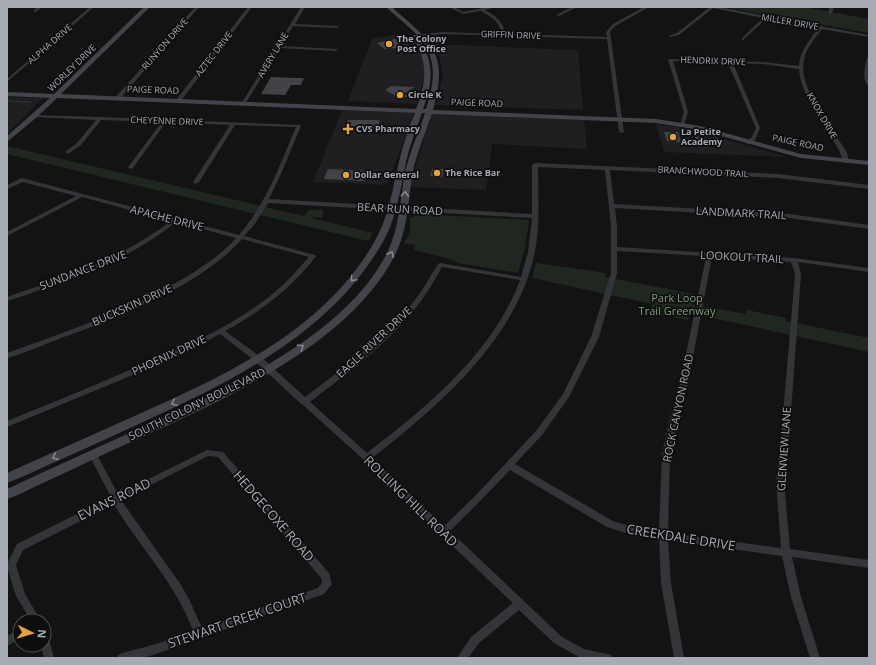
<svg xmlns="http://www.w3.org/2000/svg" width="876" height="665" font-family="'Open Sans',sans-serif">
<rect width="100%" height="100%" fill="#131314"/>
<path fill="#1f1f21" d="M400,34L411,38L423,56L425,73L417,104L348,101L372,39Z
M433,44L575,50L578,52L583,110L436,105L443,75L440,59Z
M7,97L43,98L7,134Z
M342,110L414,113L387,185L313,182Z
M432,114L584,120L587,149L492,144L486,190L409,187Z
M656,124L688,129L788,157L664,152Z"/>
<path fill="#202720" d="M723,7H804L869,19V33Z
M7,146L304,216L309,210H323V216L321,218L308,217L373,233L368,241L7,154Z
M419,214L529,220L525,248L518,273L458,263L447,258L414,250L415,245L404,243L410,232V218Z
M536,263L606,273L605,277L694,294L692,304L745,314L747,310L786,318V321L869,338V352L690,313L688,320L651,313L652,304L532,278Z"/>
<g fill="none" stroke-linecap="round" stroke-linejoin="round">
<path stroke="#2d363c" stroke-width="1" d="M7,101L30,102"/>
</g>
<path fill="#424347" d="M395,39L401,45L396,46L398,48L384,49L377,43Z
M271,77L296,78H304L301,85H291L285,95L261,94Z
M391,86L415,87L403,94L408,96L401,99L385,90Z
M348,120H377L380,121L376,131L344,130Z
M664,132H678L681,142L667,141Z
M695,137H703L706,146H698Z
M328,169L368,171L364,181L324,179Z
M432,169H444L442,177L430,176Z"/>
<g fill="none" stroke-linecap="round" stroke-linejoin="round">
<path fill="#343539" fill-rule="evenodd" d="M38,7H42L36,12H34V10Z
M90,7H94L7,82V79Z
M195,7H199L119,100H115V98Z
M248,7H252L180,102H176V100Z
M301,7H305L295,24L337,26L339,27L337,28L293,26L281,46L336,49L338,50L336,51L280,48L245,104L241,105V104L276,48L275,47L277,46Z
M449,7H454L463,12L488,7H496L485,10C495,16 504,21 505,34L607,37L606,32L613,24L644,7H649L615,26L610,32L624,133L619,132L607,39L443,34L413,37V35H414L443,32L501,34C500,21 491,17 481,11L463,14Z
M572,7H577L559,16L556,15Z
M710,7H718L869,35V37L822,29C815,38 806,48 804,60C798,82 823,117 835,135C839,141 844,147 847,153C848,156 848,159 849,162L848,163H844L843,162C841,151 835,144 829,134C818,116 800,90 799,69L763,64L733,63L760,128L755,140L748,144L745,142L751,138L756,128L728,63L673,61L688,112L684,125L680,126V125L684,112L668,59L763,62L799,66C799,52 811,39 818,28L767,18L743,40H742V38L763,18L713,8L679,35L670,37V35L677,33Z
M830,7H834L832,13L830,14L828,13Z
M867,58H869V86C861,80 865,67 867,58Z
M33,115L100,117L301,125V126L280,176L269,199L532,214V165L535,163L778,174L869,185V189L778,178L610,170L614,204L789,214L869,225V229L789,218L615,208L617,226V247L794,258L869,268V272L798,262L801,274L790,426L784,481L790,549L869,560V568L792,557L801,597L820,658H810L791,597L782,556L668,540L671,583L684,658H674L661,583L659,539L635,536L607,527L510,470L481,500L450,531L562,637L584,649L611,655L612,658L579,657L554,643L519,610L479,643L468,658H457L471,637L513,603L442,536L440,535L439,532L364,460L303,405L301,404L255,361L220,334L192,349L128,377L7,427V421C51,403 96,385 139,366C187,346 235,325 275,292C288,281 298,269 309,257L242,239C200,286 122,316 64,337C45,344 26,353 7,358V353C68,331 130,310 186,277C204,266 222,254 236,238L176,222C136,254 96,270 48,287C34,292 21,297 7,301V297C66,276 120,260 171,221L82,197L7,236V232L76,196L23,182L7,189V185L22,178L239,235C266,204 280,165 296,127L235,125L199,182L196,184L193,182L230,125L166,122L133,168L131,169L128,167L162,122L101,120L81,145L68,154L65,152L66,151L77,143L96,120L35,117H33ZM538,167L605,170L611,226V273L591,337L563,394L536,431L475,496L444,526L372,458C436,408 510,345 532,264C541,233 538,199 538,167ZM268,203L532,218L528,252L521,277L440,263L438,264C429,278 422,292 411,305C380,341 342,369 305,397L261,357L225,331C260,312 292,288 316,256L315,255L244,236L254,225ZM617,251L703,256L705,262L679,388L670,417L662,454L659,531L635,528L613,521L515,464L542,435L569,397L599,337L617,273ZM710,257L791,262L795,274L782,426L776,481L781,548L668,533L670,454L678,417L687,388L711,262ZM442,267L520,280C494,352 426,408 367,453L310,402C347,373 388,344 417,306C427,294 434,281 442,267Z
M207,450L223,452L329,573L332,584L324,594L153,655L141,658H117L118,655L122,653L153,645L193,631C176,583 139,547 114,504L23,550L16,565L25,594L41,621H31L16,596L7,567V564L17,544L111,497L89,455L90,453L93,452L96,453L118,494ZM208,456L218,457L321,578L322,583L318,588L202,628L189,599L181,585L121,500Z
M20,629V639L7,646V636Z
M44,633L48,635L54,658H44L41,645H44Z"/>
<path fill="#424449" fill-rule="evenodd" d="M144,7H150L61,94L416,109C426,82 429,64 413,38L416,36L418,37C435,63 433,81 423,109H426C436,77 438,54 412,30C404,22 394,15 386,7H392C432,43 449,52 433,110L656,119L700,126L801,154L869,161V165L801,158L699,130L656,123L432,114C426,131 419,148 414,166C408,195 409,226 396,253C348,350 207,407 113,450C90,461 67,472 43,483C31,488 20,495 7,499V489C49,469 92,450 134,431C217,393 344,339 387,253C400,227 400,196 406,168C411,149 419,132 425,113H422C416,129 410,145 406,162C401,187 397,215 385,238C329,340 219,387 117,434C94,445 70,455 46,466C33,472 20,478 7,483V473C51,453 95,434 139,414C229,374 328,328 377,237C389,214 393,187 399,162C403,145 408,129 415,113L57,98L37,117L7,142V136L50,98L7,96V92L54,94Z"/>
</g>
<defs><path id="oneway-chevron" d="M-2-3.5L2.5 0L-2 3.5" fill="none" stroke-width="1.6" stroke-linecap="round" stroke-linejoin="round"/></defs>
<g stroke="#83878e">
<use href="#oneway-chevron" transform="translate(405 194) rotate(-85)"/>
<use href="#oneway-chevron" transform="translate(391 254) rotate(-63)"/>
<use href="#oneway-chevron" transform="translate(353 279) rotate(131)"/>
<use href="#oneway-chevron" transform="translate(301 347) rotate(-35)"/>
<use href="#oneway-chevron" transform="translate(174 403) rotate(156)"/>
<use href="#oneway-chevron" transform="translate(55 457) rotate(156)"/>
</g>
<g fill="#e0a33f" stroke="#0e0e0f" stroke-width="1.5">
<circle cx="389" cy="44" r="4"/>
<circle cx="400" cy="95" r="4"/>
<path d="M346 123h4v4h4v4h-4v4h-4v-4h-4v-4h4z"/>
<circle cx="673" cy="137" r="4"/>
<circle cx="437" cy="173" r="4"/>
<circle cx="346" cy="175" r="4"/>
</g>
<g text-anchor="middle" stroke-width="3.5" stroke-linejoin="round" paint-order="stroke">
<g font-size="9" fill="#a6abb3" stroke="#0e0e0f">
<text transform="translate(790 22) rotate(10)" y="3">MILLER DRIVE</text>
<text transform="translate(511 35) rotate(2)" y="3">GRIFFIN DRIVE</text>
<text transform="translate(50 44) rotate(-41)" y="3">ALPHA DRIVE</text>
<text transform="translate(165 44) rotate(-49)" y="3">RUNYON DRIVE</text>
<text transform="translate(214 54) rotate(-52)" y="3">AZTEC DRIVE</text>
<text transform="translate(273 55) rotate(-59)" y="3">AVERY LANE</text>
<text transform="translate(713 61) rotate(2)" y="3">HENDRIX DRIVE</text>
<text transform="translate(72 68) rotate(-44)" y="3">WORLEY DRIVE</text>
<text transform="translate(153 90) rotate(2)" y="3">PAIGE ROAD</text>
<text transform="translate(477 103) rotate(2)" y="3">PAIGE ROAD</text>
<text transform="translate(822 116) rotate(60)" y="3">KNOX DRIVE</text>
<text transform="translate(167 121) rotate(2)" y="3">CHEYENNE DRIVE</text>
<text transform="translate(798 143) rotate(12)" y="3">PAIGE ROAD</text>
<text transform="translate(703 172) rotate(3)" y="3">BRANCHWOOD TRAIL</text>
</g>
<g font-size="9" font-weight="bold" fill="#a6abb3" stroke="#0e0e0f" text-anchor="start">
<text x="397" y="42">The Colony<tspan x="397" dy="10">Post Office</tspan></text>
<text x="408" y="98">Circle K</text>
<text x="356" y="132">CVS Pharmacy</text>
<text x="681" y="135">La Petite<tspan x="681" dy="10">Academy</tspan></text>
<text x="445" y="176">The Rice Bar</text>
<text x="354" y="178">Dollar General</text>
</g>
<g font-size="11" fill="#a6abb3" stroke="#0e0e0f">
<text transform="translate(400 209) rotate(3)" y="4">BEAR RUN ROAD</text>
<text transform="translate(741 213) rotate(3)" y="4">LANDMARK TRAIL</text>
<text transform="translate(167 218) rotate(14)" y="4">APACHE DRIVE</text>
<text transform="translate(742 257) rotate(3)" y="4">LOOKOUT TRAIL</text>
<text transform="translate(83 270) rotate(-21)" y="4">SUNDANCE DRIVE</text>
<text transform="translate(132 305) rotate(-24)" y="4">BUCKSKIN DRIVE</text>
<text transform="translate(374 342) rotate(-43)" y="4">EAGLE RIVER DRIVE</text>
<text transform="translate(169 355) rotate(-25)" y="4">PHOENIX DRIVE</text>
<text transform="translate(197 404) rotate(-26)" y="4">SOUTH COLONY BOULEVARD</text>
<text transform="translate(678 408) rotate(-78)" y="4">ROCK CANYON ROAD</text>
<text transform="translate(784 449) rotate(-86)" y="4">GLENVIEW LANE</text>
</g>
<g font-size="11" fill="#7e9d7f" stroke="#0e0e0f">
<text x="677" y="302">Park Loop<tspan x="677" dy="13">Trail Greenway</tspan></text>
</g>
<g font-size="13" fill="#a6abb3" stroke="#0e0e0f">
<text transform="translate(114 499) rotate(-26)" y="5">EVANS ROAD</text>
<text transform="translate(411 501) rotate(44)" y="5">ROLLING HILL ROAD</text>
<text transform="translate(274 516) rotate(49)" y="5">HEDGECOXE ROAD</text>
<text transform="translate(681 537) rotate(9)" y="5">CREEKDALE DRIVE</text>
<text transform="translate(237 620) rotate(-19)" y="5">STEWART CREEK COURT</text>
</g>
</g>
<rect width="876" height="665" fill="none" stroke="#a6abb3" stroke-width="16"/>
<g transform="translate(32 633) rotate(95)"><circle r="19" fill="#0e0e0f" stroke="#4b4d51"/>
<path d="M0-3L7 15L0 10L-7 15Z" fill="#e0a33f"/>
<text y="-6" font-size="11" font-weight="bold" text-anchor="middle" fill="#a6abb3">N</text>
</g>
</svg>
